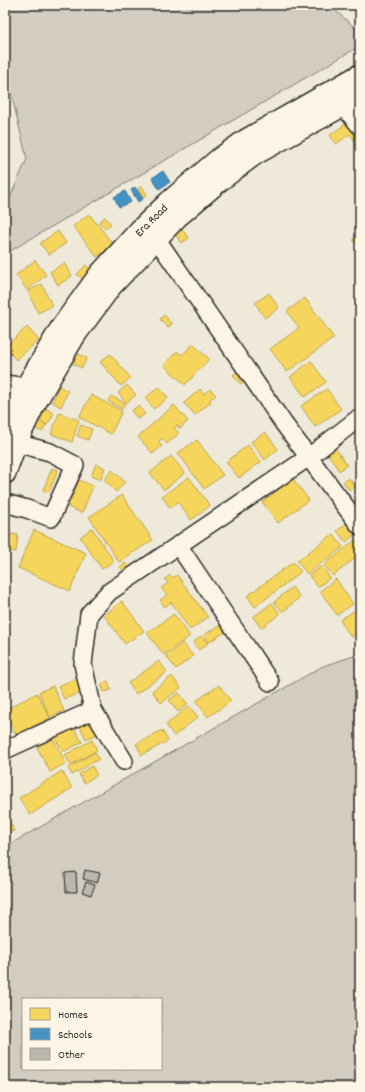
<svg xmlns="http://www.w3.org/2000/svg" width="365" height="1092" font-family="Dekko,sans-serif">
<rect width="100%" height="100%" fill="#efe9da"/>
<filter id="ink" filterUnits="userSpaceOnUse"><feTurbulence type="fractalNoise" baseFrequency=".025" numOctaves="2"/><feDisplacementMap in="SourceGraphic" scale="8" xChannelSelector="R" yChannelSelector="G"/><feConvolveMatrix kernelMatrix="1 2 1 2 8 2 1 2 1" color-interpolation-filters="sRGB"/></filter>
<g filter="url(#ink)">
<path fill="#d2cdc0" stroke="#7e7c76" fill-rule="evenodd" d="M5,5H329L360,32V46L5,254V209L27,159L5,68Z
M360,654V1087H5V847L323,666ZM23,999H161V1069H23Z"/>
<path fill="#f6d55c" stroke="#b9a24d" d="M351,120L360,132V145L358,146L350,134L336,144L330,135Z
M142,186L147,195L143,198L138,189Z
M89,214L113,244L97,257L73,226Z
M105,217L111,224L105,229L99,222Z
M181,228L189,238L182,243L174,233Z
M58,231L66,243L49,255L40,243Z
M360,235V249L353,240Z
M35,260L46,275L27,290L16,275Z
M64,263L72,276L58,285L50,272Z
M86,265L92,271L82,279L77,274Z
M42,284L52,306L38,313L28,291Z
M269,293L279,308L265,318L255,303Z
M305,298L334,338L287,372L270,349L299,328L287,311Z
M164,315L172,324L168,328L160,319Z
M27,327L39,340L16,360L5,347Z
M193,344L209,359L185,385L164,365L177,351L182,355Z
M78,354L87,358L82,368L73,364Z
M110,354L131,378L121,386L100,362Z
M311,361L326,382L305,397L290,377Z
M242,368L249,378L241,384L233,375Z
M127,385L136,395L126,403L118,393Z
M59,386L68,391L61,407L52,402Z
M159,387L168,398L154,409L145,398Z
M200,389L204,394L210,389L216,395L209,400L211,402L195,415L184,403Z
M327,389L341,409L315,427L301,406Z
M91,395L122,411L111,434L79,417Z
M111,396L125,403L122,409L108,401Z
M174,405L188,421L180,429L177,425L174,428L179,433L167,444L162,438L159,442L162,446L153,454L138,437Z
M43,406L54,414L47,425L36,417Z
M138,406L145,414L138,419L131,411Z
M59,413L79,420L72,442L51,434Z
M39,421L46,425L42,432L34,428Z
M81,425L92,429L88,440L77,436Z
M265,432L278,449L265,460L251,442Z
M197,440L223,475L204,489L178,453Z
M248,445L261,462L239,478L226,462Z
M336,449L347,465L339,471L328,454Z
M171,456L185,473L164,490L150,473Z
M96,464L105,468L100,480L91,476Z
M52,468L58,470L49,492L43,490Z
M112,470L125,482L116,492L104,480Z
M189,477L210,506L191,520L178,502L170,508L162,496Z
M349,478L355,486L349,490L343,482Z
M293,479L309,500L278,523L262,502Z
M79,480L93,486L82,513L68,507Z
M122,495L153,540L119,562L89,517Z
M350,520L359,531L346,542L337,531Z
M92,528L114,561L102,569L80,537Z
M34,530L86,553L70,591L18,568Z
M10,534L18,535L16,552L8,551Z
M333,534L343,547L307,574L297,561Z
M355,540L360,547V554L333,576L324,565Z
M293,562L301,572L255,607L247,596Z
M125,563L131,570L126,574L120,567Z
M322,566L330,578L318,587L309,575Z
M170,575L172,578L177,575L208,617L190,630L171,602L165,607L160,600L167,595L161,588L168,583L165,579Z
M336,579L353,604L337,615L320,591Z
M292,587L300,597L283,612L274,602Z
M122,601L144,631L125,644L104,615Z
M272,603L280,614L261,628L253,617Z
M360,607V631L351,637L340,620Z
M174,614L190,636L164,655L147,633Z
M224,623L229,630L209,642L204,635Z
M201,636L208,643L199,650L193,643Z
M183,643L193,656L176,669L166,656Z
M159,661L167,672L136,694L128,683Z
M172,676L181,688L161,703L152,691Z
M80,677L86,691L64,699L58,686Z
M108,681L111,690L104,692L101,684Z
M219,685L231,701L208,717L196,701Z
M53,686L64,711L50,717L39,692Z
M37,693L50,718L16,735L5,713V710Z
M179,693L188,704L178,712L169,700Z
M189,706L198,717L174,736L166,725Z
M95,717L103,731L86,739L79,725Z
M74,728L82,742L63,752L55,738Z
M162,730L168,741L142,755L136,744Z
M53,739L66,763L50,772L37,747Z
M92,740L97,750L71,765L65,755Z
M95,752L99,759L72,775L68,768Z
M92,766L97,775L84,783L79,774Z
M62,771L72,788L30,815L19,798Z
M5,810L14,831L5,834Z"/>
<path fill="#4393c3" stroke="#3c7495" d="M163,171L170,182L159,189L152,178Z
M135,187L143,199L138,202L131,190Z
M125,191L131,202L119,207L114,197Z"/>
<path fill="#bcb7ac" stroke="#2b2b2b" d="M85,870L100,873L97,883L83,879Z
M76,872L77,892H66L65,873Z
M86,882L95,885L91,895L82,892Z"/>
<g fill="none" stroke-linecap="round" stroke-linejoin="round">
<g stroke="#2b2b2b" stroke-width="20">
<path id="minor" d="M343,106L360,126
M156,238L284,424L360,526
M5,384L26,387
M5,503L27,509L51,518L75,465L50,452L16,443
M178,545L270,682
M93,710L124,761
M5,750L93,710L83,664L89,614L109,592L309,457L360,417"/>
</g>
<g stroke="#2b2b2b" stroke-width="24">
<path id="major" d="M5,428L26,387L61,328L100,274L140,230L169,202L219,159L246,140L360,75
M5,473L16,443L34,405L75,335L111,286L178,216L219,181L255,154L360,96"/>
</g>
<use href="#minor" stroke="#fcf5e5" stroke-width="17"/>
<use href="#major" stroke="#fcf5e5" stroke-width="21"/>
</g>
</g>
<g text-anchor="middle" stroke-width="4" stroke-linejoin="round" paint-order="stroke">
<g font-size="12" fill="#2b2b2b" stroke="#fcf5e5">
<text transform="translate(151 220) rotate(-45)" y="4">Era Road</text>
</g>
</g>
<rect width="365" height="1092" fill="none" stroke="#fcf5e5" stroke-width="20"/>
<rect x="10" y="10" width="345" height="1072" fill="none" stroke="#2b2b2b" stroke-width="1.5" filter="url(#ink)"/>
<rect x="22" y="998" width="140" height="72" fill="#fcf5e5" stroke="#a8a49b"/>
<rect x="30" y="1008" width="20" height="12" fill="#f6d55c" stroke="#a8a49b"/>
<text x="58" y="1018" font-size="12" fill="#2b2b2b">Homes</text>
<rect x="30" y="1028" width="20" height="12" fill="#4393c3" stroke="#a8a49b"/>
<text x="58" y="1038" font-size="12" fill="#2b2b2b">Schools</text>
<rect x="30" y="1048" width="20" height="12" fill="#bcb7ac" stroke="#a8a49b"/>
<text x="58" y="1058" font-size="12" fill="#2b2b2b">Other</text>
</svg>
